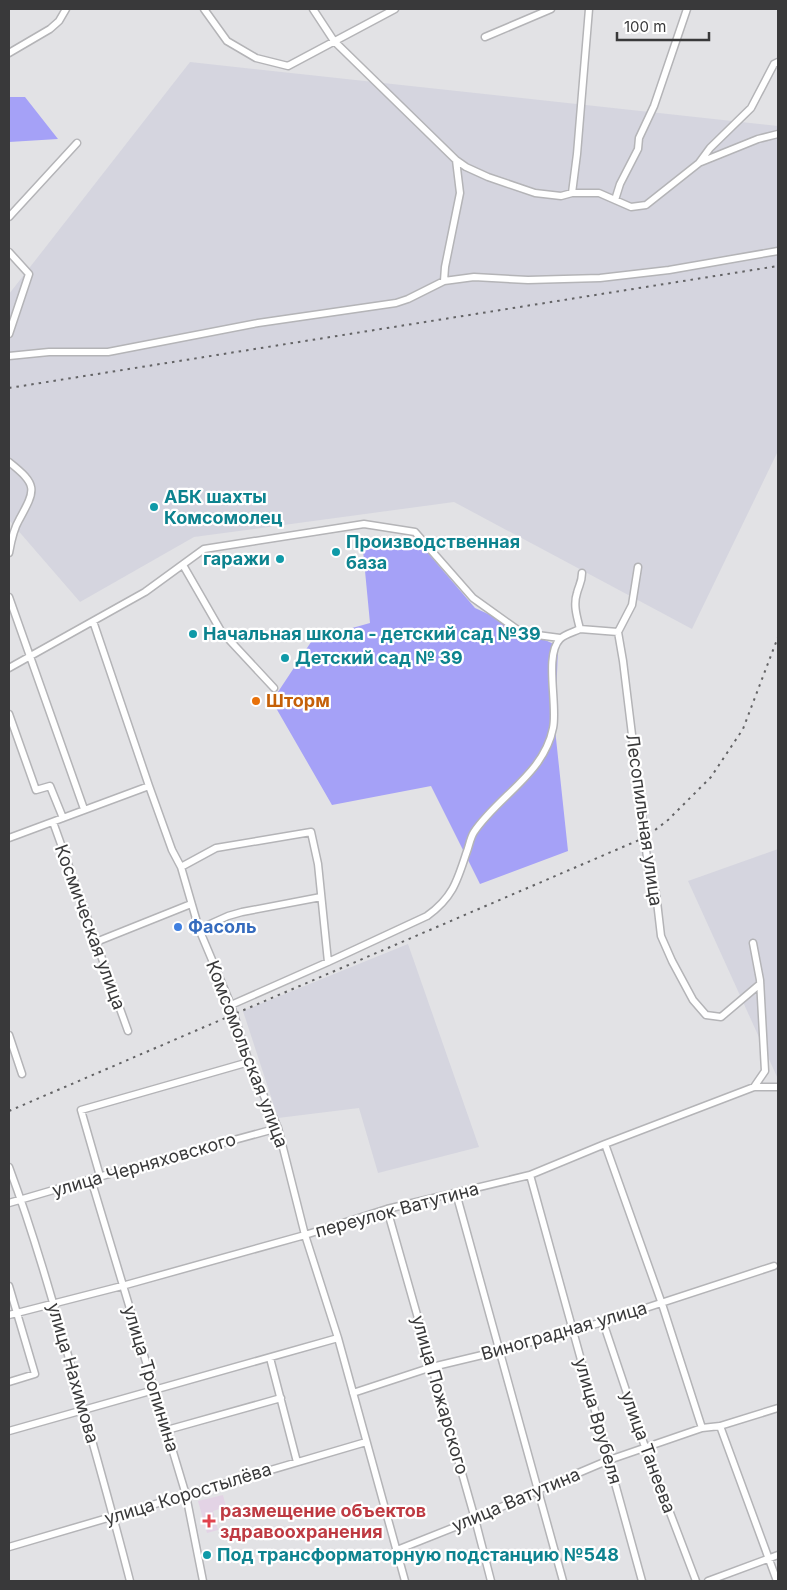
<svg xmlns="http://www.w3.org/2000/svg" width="787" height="1590" font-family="Inter,sans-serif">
<rect width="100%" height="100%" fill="#e2e2e5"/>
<path fill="#d5d5df" d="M190,62L778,126V451L692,629L454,502L194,537L80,602L9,520V294Z
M778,849V1079L688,881Z
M408,944L479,1147L378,1173L359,1108L278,1118L243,1011Z"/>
<path fill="#e3d3e5" d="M223,1495L226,1507L213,1511L218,1530L207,1533L198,1501Z"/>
<path fill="#a5a1f7" d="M9,97H25L58,139L9,142Z
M416,539L475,608L558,646L555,729L568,851L480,884L431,786L332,805L272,701L313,639L370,623L363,550Z"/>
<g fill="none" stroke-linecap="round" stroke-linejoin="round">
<g stroke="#b4b4b7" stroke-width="9">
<path id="street" d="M204,9L227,41L256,58L288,66L395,9
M485,37L551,9
M9,53L50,29L59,21L66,9
M456,160L466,167L488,177L535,193L561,196L572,193H599L631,207L646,205L699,163L710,148L751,108L774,64L778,62
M701,162L758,139L778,134
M572,193L577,154L589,9
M615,200L620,184L638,149L639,138L654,106L687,9
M9,217L77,143
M9,252L29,274L9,334
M444,281L474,277L528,280L600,278L669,270L778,251
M9,356L49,352H108L258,323L396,303L408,299L444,281L445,267L460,193L456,160L334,41L313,9
M9,462C38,485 36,489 19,520C13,530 11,542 9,553
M183,565L221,631L274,688
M9,597L84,809
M93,621L149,786L172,850L181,867L199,929L231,1005L249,1062L278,1128L305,1235L338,1338L405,1581
M580,629L618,632L632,605L638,567
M618,632L623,661L649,874L656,893L661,936L672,961L693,1000L706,1015L721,1017L760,984
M9,668L145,592L204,549L364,524L415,532L473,598L522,633L560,638
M9,714L36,790L50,786L63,818
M53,822L128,1031
M9,838L149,786
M181,867L216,848L311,832L318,864L328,962
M199,929L228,916L242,912L321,897
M96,942L191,904
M753,943L760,980L765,1071L754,1087
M231,1005L328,962L427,916C452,898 457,882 466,854C469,847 470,838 474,832C498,796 544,774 553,728C558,706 544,655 560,639C565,634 574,632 580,629C577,617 573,605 577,593C579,585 582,582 582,573
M9,1035L22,1074
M605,1144L662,1304L702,1428
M9,1167C35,1237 55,1309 75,1380C94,1447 113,1514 130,1581
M530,1175L642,1581
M100,1176L81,1110L249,1062
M91,1179L186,1495L203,1581
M456,1193L563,1581
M9,1203L91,1179L278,1128
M387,1209L475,1519L491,1581
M9,1286L35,1374L9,1382
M9,1315L122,1286L305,1235L387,1209L530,1175L605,1144L754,1087H778
M603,1322L645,1447L696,1581
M270,1358L297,1462
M353,1393L432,1367L499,1351L603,1322L774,1266
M720,1426L777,1581
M167,1430L281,1398
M9,1431L338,1338
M9,1547L366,1442
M397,1550L475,1519L538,1490L609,1460L702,1428L720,1426L778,1408
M708,1581L778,1555"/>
</g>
<use href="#street" stroke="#fff" stroke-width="6"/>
<path stroke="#636365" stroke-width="2" stroke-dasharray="2.5 5" stroke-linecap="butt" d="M9,388L778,266
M9,1111L646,837L668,820L711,777L743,729L778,637"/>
</g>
<g fill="#0f9aa8" stroke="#fff" stroke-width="2">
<circle cx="154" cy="507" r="5"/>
<circle cx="336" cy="552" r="5"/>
<circle cx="280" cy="559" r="5"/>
<circle cx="193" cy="634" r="5"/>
<circle cx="285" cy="658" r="5"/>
<circle cx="207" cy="1555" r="5"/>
</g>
<circle fill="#e8710a" stroke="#fff" stroke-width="2" cx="256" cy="701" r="5"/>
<circle fill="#3f7fe0" stroke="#fff" stroke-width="2" cx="178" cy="927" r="5"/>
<path fill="#e0444e" stroke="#fff" stroke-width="2" d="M206.5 1513.5h5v5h5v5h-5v5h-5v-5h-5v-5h5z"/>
<g text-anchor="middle" stroke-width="4.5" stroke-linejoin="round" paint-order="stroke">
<g font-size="18" font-weight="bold" fill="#0d838f" stroke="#fff" text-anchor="start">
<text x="164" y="503">АБК шахты<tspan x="164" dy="21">Комсомолец</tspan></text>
<text x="346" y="548">Производственная<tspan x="346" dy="21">база</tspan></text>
<text x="270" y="565" text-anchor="end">гаражи</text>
<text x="203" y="640">Начальная школа - детский сад №39</text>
<text x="295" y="664">Детский сад № 39</text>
<text x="217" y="1561">Под трансформаторную подстанцию №548</text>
</g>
<g font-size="18" font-weight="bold" fill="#c56008" stroke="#fff" text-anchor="start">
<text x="266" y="707">Шторм</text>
</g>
<g font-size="18" fill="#39393a" stroke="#fff">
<text transform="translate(644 820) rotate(82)" y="6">Лесопильная улица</text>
<text transform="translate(90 927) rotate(70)" y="6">Космическая улица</text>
<text transform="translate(247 1054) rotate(69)" y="6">Комсомольская улица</text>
<text transform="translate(144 1165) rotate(-16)" y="6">улица Черняховского</text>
<text transform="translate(397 1210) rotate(-15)" y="6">переулок Ватутина</text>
<text transform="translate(564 1331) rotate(-16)" y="6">Виноградная улица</text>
<text transform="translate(73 1373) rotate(74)" y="6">улица Нахимова</text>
<text transform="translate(151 1379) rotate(73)" y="6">улица Тропинина</text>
<text transform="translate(440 1395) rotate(74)" y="6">улица Пожарского</text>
<text transform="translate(598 1421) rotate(74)" y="6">улица Врубеля</text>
<text transform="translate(648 1452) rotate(70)" y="6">улица Танеева</text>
<text transform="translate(188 1494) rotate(-17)" y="6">улица Коростылёва</text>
<text transform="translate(516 1500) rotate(-23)" y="6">улица Ватутина</text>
</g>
<g font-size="18" font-weight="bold" fill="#366cbe" stroke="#fff" text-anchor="start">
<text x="188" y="933">Фасоль</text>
</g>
<g font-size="18" font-weight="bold" fill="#be3a42" stroke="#fff" text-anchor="start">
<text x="220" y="1517">размещение объектов<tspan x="220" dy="21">здравоохранения</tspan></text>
</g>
</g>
<rect width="787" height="1590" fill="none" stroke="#39393a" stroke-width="20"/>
<path d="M617 32v8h92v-8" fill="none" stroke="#39393a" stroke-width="2.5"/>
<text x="624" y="32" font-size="15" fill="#39393a" stroke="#ffffff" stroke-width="4" paint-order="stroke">100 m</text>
</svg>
